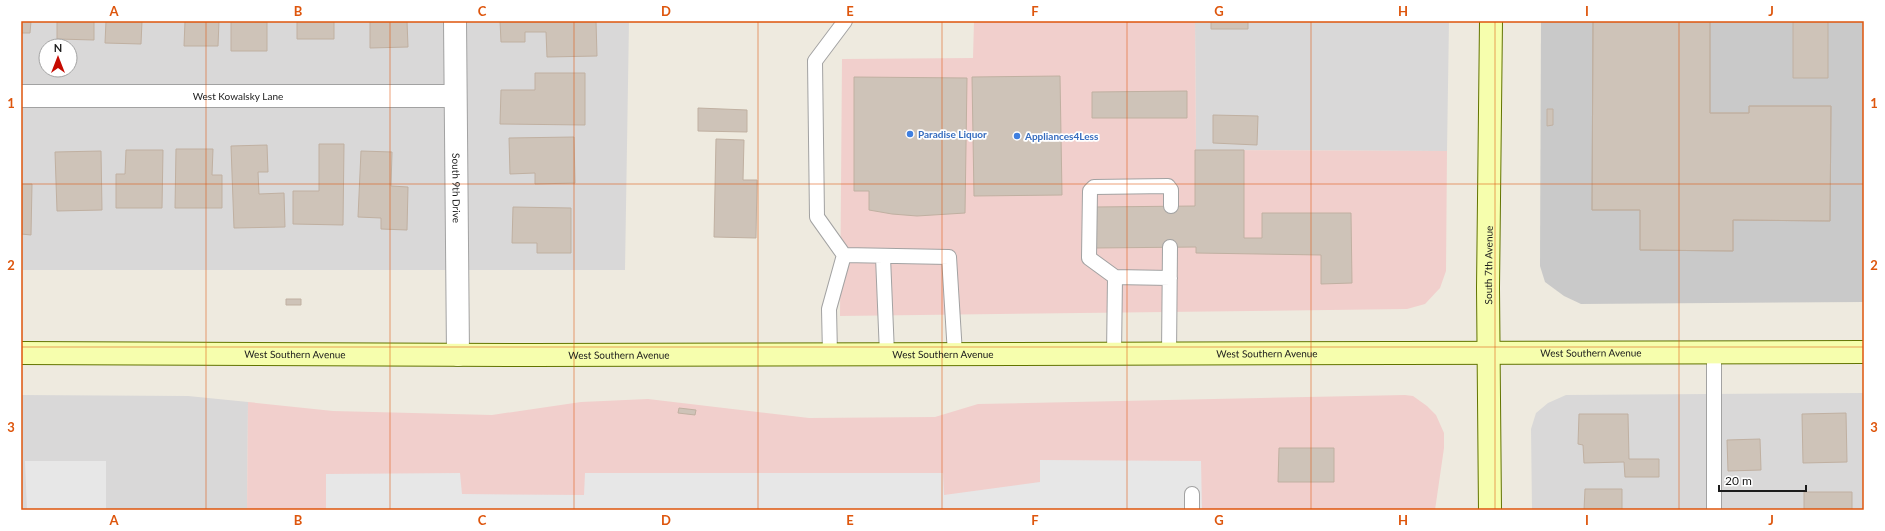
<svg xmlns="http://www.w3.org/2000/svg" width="1885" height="531" font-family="Lato,sans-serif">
<rect width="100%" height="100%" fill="#eeeadf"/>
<path fill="#d9d8d8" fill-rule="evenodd" d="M21,21H629L625,270H21ZM46,46H70V70H46Z
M1195,21H1449L1447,151L1196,150Z
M1864,393V510H1532L1531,429L1536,413L1548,403L1566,395Z
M21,395L188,396L248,402L247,510H21Z"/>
<path fill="#f1cfcc" d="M974,21H1195L1196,150L1447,151L1446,271L1440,288L1425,304L1407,309L840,316L842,59L973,58Z
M1405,395L1413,396L1427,406L1436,415L1444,433V448L1435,510H247L248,402L333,411L492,415L581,402L648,399L809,418L935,417L978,404Z"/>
<path fill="#c9c9c9" d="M1541,21H1864V302L1581,304L1564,296L1545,282L1540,266Z"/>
<path fill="#e7e7e7" d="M1040,460L1201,461L1202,510H326V474L460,473L462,494L584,495L585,473H943L944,495L1040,482Z
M25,461H106V510H27Z"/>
<path fill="#cec3b8" stroke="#c0b0a1" d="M21,21H31L30,33H21Z
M57,21H94V40L57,39Z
M106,21H142L141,44L105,43Z
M185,21H219L218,46H184Z
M231,21L267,22V51H231Z
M297,21H334V39H297Z
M380,21H407L408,47L370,48V22Z
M500,21H596L597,56L547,57L546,32H525V42H501Z
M1211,21H1248V29H1211Z
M1593,21H1710V113H1749V106H1831L1830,221L1733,220V251L1640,250V210H1592Z
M1593,21H1710V113H1749V106H1831L1830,221L1733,220V251L1640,250V210H1592Z
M1793,21H1828V78H1793Z
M535,73H585V125L500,124L501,90H535Z
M1060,76L1062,195L974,196L972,77Z
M854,77L967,78L965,213L917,216L892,214L869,210V191H854Z
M1187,91V118H1092V92Z
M698,108L747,110V132L698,131Z
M1547,109H1553V125L1547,126Z
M1213,115L1258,116L1257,145L1213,143Z
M574,137L575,183L535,184V173L510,174L509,138Z
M716,139L744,140L743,180H757L756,238L714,237Z
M319,144H344L343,225L293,224V191H319Z
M267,145L268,172H258L259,194L284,193L285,227L234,228L231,146Z
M176,149H213L212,175H222V208H175Z
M126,150H163L162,208H116V174H125Z
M1195,150H1244V238H1262V213H1351L1352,283L1321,284V255L1196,253V247L1094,248V207L1195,206Z
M101,151L102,210L57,211L55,152Z
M361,151L392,152L391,186L408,187L407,230L381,229V218L358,217Z
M21,184H32L31,235L21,234Z
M513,207L571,208V253H537V243H512Z
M286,299H301V305H286Z
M679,408L696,410L695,415L678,413Z
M1846,413L1847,462L1803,463L1802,414Z
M1579,414H1628L1629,459H1659V477H1625L1624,462L1584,463L1583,445L1578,444Z
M1760,439L1761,470L1728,471L1727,440Z
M1279,448H1334V482H1278Z
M1585,489H1622V510H1584Z
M1804,492H1852V510H1804Z"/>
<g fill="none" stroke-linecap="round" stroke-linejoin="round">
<g stroke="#a2a2a2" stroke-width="16">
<path id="lane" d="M844,255L949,257L955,354
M883,257L887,354
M1115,277L1170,278
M1714,353V510
M830,354L829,309L844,255L817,217L815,61L845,21
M1114,354L1115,277L1089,258L1090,191L1094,187L1168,186L1171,190V206
M1169,354L1170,247
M1192,510V494"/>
</g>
<g stroke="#a2a2a2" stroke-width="24">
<g id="street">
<path id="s1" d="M455,21L458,355"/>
<path id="s2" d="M21,96H455"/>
</g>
</g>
<g stroke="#627400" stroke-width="24">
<g id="secondary">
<path id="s3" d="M21,353L530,355L1864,352"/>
<path id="s4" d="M1490,510L1488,288L1491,21"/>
</g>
</g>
<use href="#lane" stroke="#fff" stroke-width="14"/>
<use href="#street" stroke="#fff" stroke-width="22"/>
<use href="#secondary" stroke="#f6fead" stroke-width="22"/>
</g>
<path fill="none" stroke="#de560d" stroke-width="1" stroke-opacity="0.55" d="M206,21V510M390,21V510M574,21V510M758,21V510M942,21V510M1127,21V510M1311,21V510M1495,21V510M1679,21V510M21,184H1864M21,347H1864"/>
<g fill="#3f7fe0" stroke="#fff" stroke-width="1.5">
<circle cx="910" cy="134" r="4"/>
<circle cx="1017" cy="136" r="4"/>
</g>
<g text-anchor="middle" stroke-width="3.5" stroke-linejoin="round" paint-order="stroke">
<g font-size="10" fill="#1b1b1b" stroke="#fff">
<text dy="4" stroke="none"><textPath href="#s2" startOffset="217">West Kowalsky Lane</textPath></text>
<text dy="4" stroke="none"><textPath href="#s1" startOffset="167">South 9th Drive</textPath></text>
<text dy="4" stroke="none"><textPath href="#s4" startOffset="245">South 7th Avenue</textPath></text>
<text dy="4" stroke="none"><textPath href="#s3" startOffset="1570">West Southern Avenue</textPath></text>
<text dy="4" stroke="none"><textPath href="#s3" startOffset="922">West Southern Avenue</textPath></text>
<text dy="4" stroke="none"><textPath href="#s3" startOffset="1246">West Southern Avenue</textPath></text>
<text dy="4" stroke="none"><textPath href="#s3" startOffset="274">West Southern Avenue</textPath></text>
<text dy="4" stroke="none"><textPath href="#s3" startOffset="598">West Southern Avenue</textPath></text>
</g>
<g font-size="10" font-weight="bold" fill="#366cbe" stroke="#fff" text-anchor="start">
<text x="918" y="138">Paradise Liquor</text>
<text x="1025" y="140">Appliances4Less</text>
</g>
</g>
<rect width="1885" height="531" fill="none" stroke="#ffffff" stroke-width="44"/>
<g transform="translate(58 58)"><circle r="19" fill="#ffffff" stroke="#a4a4a4"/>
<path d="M0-3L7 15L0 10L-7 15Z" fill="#c60a00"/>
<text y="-6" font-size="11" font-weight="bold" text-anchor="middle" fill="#1b1b1b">N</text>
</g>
<path d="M1719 485v6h87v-6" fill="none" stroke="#1b1b1b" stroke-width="2"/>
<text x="1725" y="485" font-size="12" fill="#1b1b1b" stroke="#ffffff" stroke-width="3" paint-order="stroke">20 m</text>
<rect x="22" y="22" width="1841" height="487" fill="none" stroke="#de560d" stroke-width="1.5"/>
<g font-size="13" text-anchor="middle" font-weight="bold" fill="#de560d">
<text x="114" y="16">A</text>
<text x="298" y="16">B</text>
<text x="482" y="16">C</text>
<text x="666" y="16">D</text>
<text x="850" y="16">E</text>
<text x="1035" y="16">F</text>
<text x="1219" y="16">G</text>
<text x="1403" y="16">H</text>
<text x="1587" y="16">I</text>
<text x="1771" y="16">J</text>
<text x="11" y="108">1</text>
<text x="1874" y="108">1</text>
<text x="11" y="270">2</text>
<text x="1874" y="270">2</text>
<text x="11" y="432">3</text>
<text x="1874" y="432">3</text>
<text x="114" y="525">A</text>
<text x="298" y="525">B</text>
<text x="482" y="525">C</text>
<text x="666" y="525">D</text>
<text x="850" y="525">E</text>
<text x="1035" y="525">F</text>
<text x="1219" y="525">G</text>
<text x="1403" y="525">H</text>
<text x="1587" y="525">I</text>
<text x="1771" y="525">J</text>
</g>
</svg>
